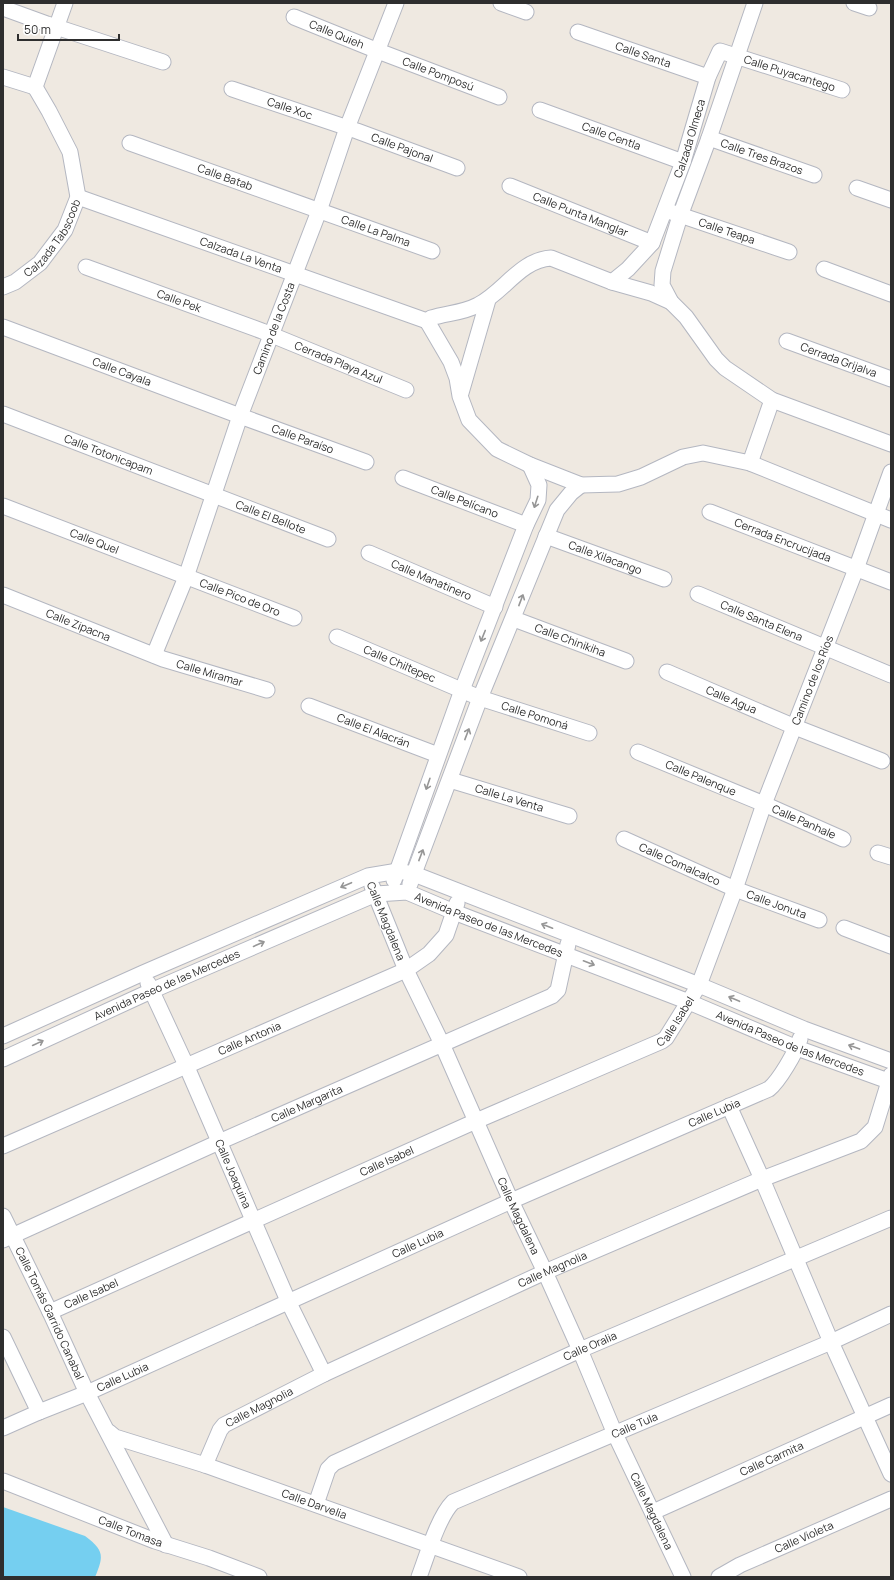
<svg xmlns="http://www.w3.org/2000/svg" width="894" height="1580" font-family="Manrope,sans-serif">
<rect width="100%" height="100%" fill="#efe9e1"/>
<path fill="#75cff0" d="M3,1507L85,1536C104,1550 104,1556 95,1577H3Z"/>
<g fill="none" stroke-linecap="round" stroke-linejoin="round">
<g stroke="#b4b7c1" stroke-width="17">
<g id="minor">
<path d="M501,3L526,12"/>
<path d="M755,3L709,138L680,216L663,271L662,285L671,302L686,317L716,359L725,368L772,400L891,444"/>
<path d="M854,3L869,8"/>
<path d="M3,8L47,24L163,62"/>
<path id="s1" d="M294,17L378,51L499,97"/>
<path id="s2" d="M578,32L708,77"/>
<path d="M3,77L35,87"/>
<path d="M35,87L65,3"/>
<path id="s3" d="M232,89L357,131L457,168"/>
<path id="s4" d="M540,110L683,162"/>
<path id="s5" d="M709,138L814,175"/>
<path id="s6" d="M130,143L432,251"/>
<path id="s7" d="M510,186L652,243"/>
<path d="M857,188L891,200"/>
<path id="s8" d="M78,197L427,321"/>
<path id="s9" d="M671,212L789,252"/>
<path id="s10" d="M86,267L262,331L406,390"/>
<path d="M824,269L891,294"/>
<path id="s11" d="M612,282L628,269L652,243L683,162L708,77L720,51L842,90"/>
<path id="s12" d="M3,287L15,282L40,263L65,230L78,197L70,152L49,111L35,87"/>
<path d="M427,321L451,362L457,378L460,396L469,420L497,449L530,465L581,485L618,484L641,477L683,457L703,453L750,463L891,520"/>
<path d="M427,321L431,318C447,313 463,313 478,305C504,292 520,260 551,258L612,282L651,293L671,302"/>
<path id="s13" d="M3,327L240,416L366,462"/>
<path id="s14" d="M787,341L891,379"/>
<path d="M461,393L488,300"/>
<path id="s15" d="M3,414L328,539"/>
<path d="M750,463L772,400"/>
<path id="s16" d="M403,478L526,525"/>
<path id="s17" d="M3,506L294,618"/>
<path id="s18" d="M710,512L891,582"/>
<path id="s19" d="M546,536L664,579"/>
<path id="s20" d="M369,553L495,607"/>
<path id="s21" d="M698,594L891,675"/>
<path id="s22" d="M3,595L163,659L267,690"/>
<path id="s23" d="M514,619L626,661"/>
<path id="s24" d="M337,637L480,698L589,733"/>
<path id="s25" d="M154,655L186,577L240,416L319,211L347,128L396,3"/>
<path id="s26" d="M667,672L795,727L882,761"/>
<path id="s27" d="M309,706L438,755"/>
<path id="s28" d="M638,752L764,804L843,839"/>
<path id="s29" d="M450,780L569,816"/>
<path id="s30" d="M624,839L735,889L819,920"/>
<path d="M878,853L891,857"/>
<path d="M394,880L462,690L526,525L538,500L539,485L530,465"/>
<path d="M410,884L480,698L557,510L571,493L581,485"/>
<path id="s31" d="M372,886L406,970L442,1044L511,1201L545,1272L580,1350L615,1434L683,1577"/>
<path d="M844,928L891,946"/>
<path id="s32" d="M148,983L186,1065L289,1303L324,1374"/>
<path d="M3,1036L143,973L368,876L398,871L414,874L699,985L804,1029L891,1061"/>
<path id="s33" d="M3,1059L151,991L376,894L407,892L454,912L689,1002L797,1048L891,1082"/>
<path d="M729,1106L762,1179L831,1342L891,1474"/>
<path id="s34" d="M3,1146L406,970L429,954L446,935L457,903"/>
<path id="s35" d="M3,1216L50,1312L87,1393L166,1545"/>
<path id="s36" d="M3,1240L219,1142L552,996L558,990L568,944"/>
<path id="s37" d="M50,1312L476,1121L662,1041L666,1038L699,985L735,889L764,804L856,569L891,472"/>
<path d="M3,1337L39,1412"/>
<path id="s38" d="M3,1428L39,1412L87,1393L511,1201L769,1089C779,1081 796,1052 800,1039"/>
<path id="s39" d="M109,1432L115,1437L205,1465L519,1577"/>
<path id="s40" d="M205,1465L220,1430L224,1425L324,1374L545,1272L762,1179L861,1141L875,1127L891,1075"/>
<path id="s41" d="M3,1481L155,1541L209,1558L259,1577"/>
<path id="s42" d="M316,1504L328,1469L334,1463L580,1350L891,1218"/>
<path id="s43" d="M653,1512L891,1405"/>
<path id="s44" d="M419,1577C427,1556 438,1517 453,1502L831,1342L891,1314"/>
<path id="s45" d="M719,1577L740,1565L891,1499"/>
</g>
</g>
<use href="#minor" stroke="#fff" stroke-width="15"/>
</g>
<defs><path id="oneway-shaft" d="M-6 0H5M1.5-3L5.5 0L1.5 3" fill="none" stroke-width="1.6" stroke-linecap="round" stroke-linejoin="round"/></defs>
<g stroke="#969696">
<use href="#oneway-shaft" transform="translate(536 502) rotate(108)"/>
<use href="#oneway-shaft" transform="translate(521 600) rotate(-69)"/>
<use href="#oneway-shaft" transform="translate(483 636) rotate(112)"/>
<use href="#oneway-shaft" transform="translate(467 734) rotate(-69)"/>
<use href="#oneway-shaft" transform="translate(428 784) rotate(109)"/>
<use href="#oneway-shaft" transform="translate(421 855) rotate(-69)"/>
<use href="#oneway-shaft" transform="translate(346 885) rotate(157)"/>
<use href="#oneway-shaft" transform="translate(547 926) rotate(-159)"/>
<use href="#oneway-shaft" transform="translate(259 944) rotate(-24)"/>
<use href="#oneway-shaft" transform="translate(589 963) rotate(21)"/>
<use href="#oneway-shaft" transform="translate(734 999) rotate(-157)"/>
<use href="#oneway-shaft" transform="translate(38 1043) rotate(-25)"/>
<use href="#oneway-shaft" transform="translate(854 1047) rotate(-160)"/>
</g>
<g text-anchor="middle" stroke-width="3" stroke-linejoin="round" paint-order="stroke">
<g font-size="11" fill="#2e2e2e" stroke="#fff">
<text dy="4" stroke="none"><textPath href="#s1" startOffset="46">Calle Quieh</textPath></text>
<text dy="4" stroke="none"><textPath href="#s2" startOffset="69">Calle Santa</textPath></text>
<text dy="4" stroke="none"><textPath href="#s11" startOffset="333">Calle Puyacantego</textPath></text>
<text dy="4" stroke="none"><textPath href="#s1" startOffset="155">Calle Pomposú</textPath></text>
<text dy="4" stroke="none"><textPath href="#s3" startOffset="61">Calle Xoc</textPath></text>
<text dy="4" stroke="none"><textPath href="#s4" startOffset="76">Calle Centla</textPath></text>
<text dy="4" stroke="none"><textPath href="#s11" startOffset="167">Calzada Olmeca</textPath></text>
<text dy="4" stroke="none"><textPath href="#s3" startOffset="180">Calle Pajonal</textPath></text>
<text dy="4" stroke="none"><textPath href="#s5" startOffset="56">Calle Tres Brazos</textPath></text>
<text dy="4" stroke="none"><textPath href="#s6" startOffset="101">Calle Batab</textPath></text>
<text dy="4" stroke="none"><textPath href="#s7" startOffset="76">Calle Punta Manglar</textPath></text>
<text dy="4" stroke="none"><textPath href="#s6" startOffset="261">Calle La Palma</textPath></text>
<text dy="4" stroke="none"><textPath href="#s9" startOffset="59">Calle Teapa</textPath></text>
<text dy="4" stroke="none"><textPath href="#s12" startOffset="72">Calzada Tabscoob</textPath></text>
<text dy="4" stroke="none"><textPath href="#s8" startOffset="173">Calzada La Venta</textPath></text>
<text dy="4" stroke="none"><textPath href="#s10" startOffset="99">Calle Pek</textPath></text>
<text dy="4" stroke="none"><textPath href="#s25" startOffset="348">Camino de la Costa</textPath></text>
<text dy="4" stroke="none"><textPath href="#s14" startOffset="55">Cerrada Grijalva</textPath></text>
<text dy="4" stroke="none"><textPath href="#s10" startOffset="270">Cerrada Playa Azul</textPath></text>
<text dy="4" stroke="none"><textPath href="#s13" startOffset="127">Calle Cayala</textPath></text>
<text dy="4" stroke="none"><textPath href="#s13" startOffset="320">Calle Paraíso</textPath></text>
<text dy="4" stroke="none"><textPath href="#s15" startOffset="113">Calle Totonicapam</textPath></text>
<text dy="4" stroke="none"><textPath href="#s16" startOffset="66">Calle Pelícano</textPath></text>
<text dy="4" stroke="none"><textPath href="#s15" startOffset="287">Calle El Bellote</textPath></text>
<text dy="4" stroke="none"><textPath href="#s18" startOffset="78">Cerrada Encrucijada</textPath></text>
<text dy="4" stroke="none"><textPath href="#s17" startOffset="98">Calle Quel</textPath></text>
<text dy="4" stroke="none"><textPath href="#s19" startOffset="63">Calle Xilacango</textPath></text>
<text dy="4" stroke="none"><textPath href="#s20" startOffset="68">Calle Manatinero</textPath></text>
<text dy="4" stroke="none"><textPath href="#s17" startOffset="254">Calle Pico de Oro</textPath></text>
<text dy="4" stroke="none"><textPath href="#s21" startOffset="69">Calle Santa Elena</textPath></text>
<text dy="4" stroke="none"><textPath href="#s22" startOffset="81">Calle Zipacna</textPath></text>
<text dy="4" stroke="none"><textPath href="#s23" startOffset="60">Calle Chinikiha</textPath></text>
<text dy="4" stroke="none"><textPath href="#s24" startOffset="68">Calle Chiltepec</textPath></text>
<text dy="4" stroke="none"><textPath href="#s22" startOffset="221">Calle Miramar</textPath></text>
<text dy="4" stroke="none"><textPath href="#s37" startOffset="1062">Camino de los Ríos</textPath></text>
<text dy="4" stroke="none"><textPath href="#s26" startOffset="70">Calle Agua</textPath></text>
<text dy="4" stroke="none"><textPath href="#s24" startOffset="213">Calle Pomoná</textPath></text>
<text dy="4" stroke="none"><textPath href="#s27" startOffset="69">Calle El Alacrán</textPath></text>
<text dy="4" stroke="none"><textPath href="#s28" startOffset="68">Calle Palenque</textPath></text>
<text dy="4" stroke="none"><textPath href="#s29" startOffset="62">Calle La Venta</textPath></text>
<text dy="4" stroke="none"><textPath href="#s28" startOffset="180">Calle Panhale</textPath></text>
<text dy="4" stroke="none"><textPath href="#s30" startOffset="61">Calle Comalcalco</textPath></text>
<text dy="4" stroke="none"><textPath href="#s30" startOffset="166">Calle Jonuta</textPath></text>
<text transform="translate(386 921) rotate(68)" y="4">Calle Magdalena</text>
<text dy="4" stroke="none"><textPath href="#s33" startOffset="527">Avenida Paseo de las Mercedes</textPath></text>
<text dy="4" stroke="none"><textPath href="#s33" startOffset="180">Avenida Paseo de las Mercedes</textPath></text>
<text dy="4" stroke="none"><textPath href="#s37" startOffset="693">Calle Isabel</textPath></text>
<text dy="4" stroke="none"><textPath href="#s34" startOffset="269">Calle Antonia</textPath></text>
<text dy="4" stroke="none"><textPath href="#s33" startOffset="851">Avenida Paseo de las Mercedes</textPath></text>
<text dy="4" stroke="none"><textPath href="#s36" startOffset="333">Calle Margarita</textPath></text>
<text dy="4" stroke="none"><textPath href="#s38" startOffset="778">Calle Lubia</textPath></text>
<text dy="4" stroke="none"><textPath href="#s37" startOffset="369">Calle Isabel</textPath></text>
<text dy="4" stroke="none"><textPath href="#s32" startOffset="209">Calle Joaquina</textPath></text>
<text dy="4" stroke="none"><textPath href="#s31" startOffset="361">Calle Magdalena</textPath></text>
<text dy="4" stroke="none"><textPath href="#s38" startOffset="454">Calle Lubia</textPath></text>
<text dy="4" stroke="none"><textPath href="#s40" startOffset="408">Calle Magnolia</textPath></text>
<text dy="4" stroke="none"><textPath href="#s37" startOffset="45">Calle Isabel</textPath></text>
<text dy="4" stroke="none"><textPath href="#s35" startOffset="108">Calle Tomás Garrido Canabal</textPath></text>
<text dy="4" stroke="none"><textPath href="#s42" startOffset="327">Calle Oralia</textPath></text>
<text dy="4" stroke="none"><textPath href="#s38" startOffset="130">Calle Lubia</textPath></text>
<text dy="4" stroke="none"><textPath href="#s40" startOffset="84">Calle Magnolia</textPath></text>
<text dy="4" stroke="none"><textPath href="#s44" startOffset="280">Calle Tula</textPath></text>
<text dy="4" stroke="none"><textPath href="#s43" startOffset="130">Calle Carmita</textPath></text>
<text dy="4" stroke="none"><textPath href="#s39" startOffset="218">Calle Darvelia</textPath></text>
<text dy="4" stroke="none"><textPath href="#s31" startOffset="685">Calle Magdalena</textPath></text>
<text dy="4" stroke="none"><textPath href="#s41" startOffset="137">Calle Tomasa</textPath></text>
<text dy="4" stroke="none"><textPath href="#s45" startOffset="94">Calle Violeta</textPath></text>
</g>
</g>
<rect width="894" height="1580" fill="none" stroke="#2e2e2e" stroke-width="8"/>
<path d="M18 34v6h101v-6" fill="none" stroke="#2e2e2e" stroke-width="2"/>
<text x="24" y="34" font-size="12" fill="#2e2e2e" stroke="#ffffff" stroke-width="3" paint-order="stroke">50 m</text>
</svg>
